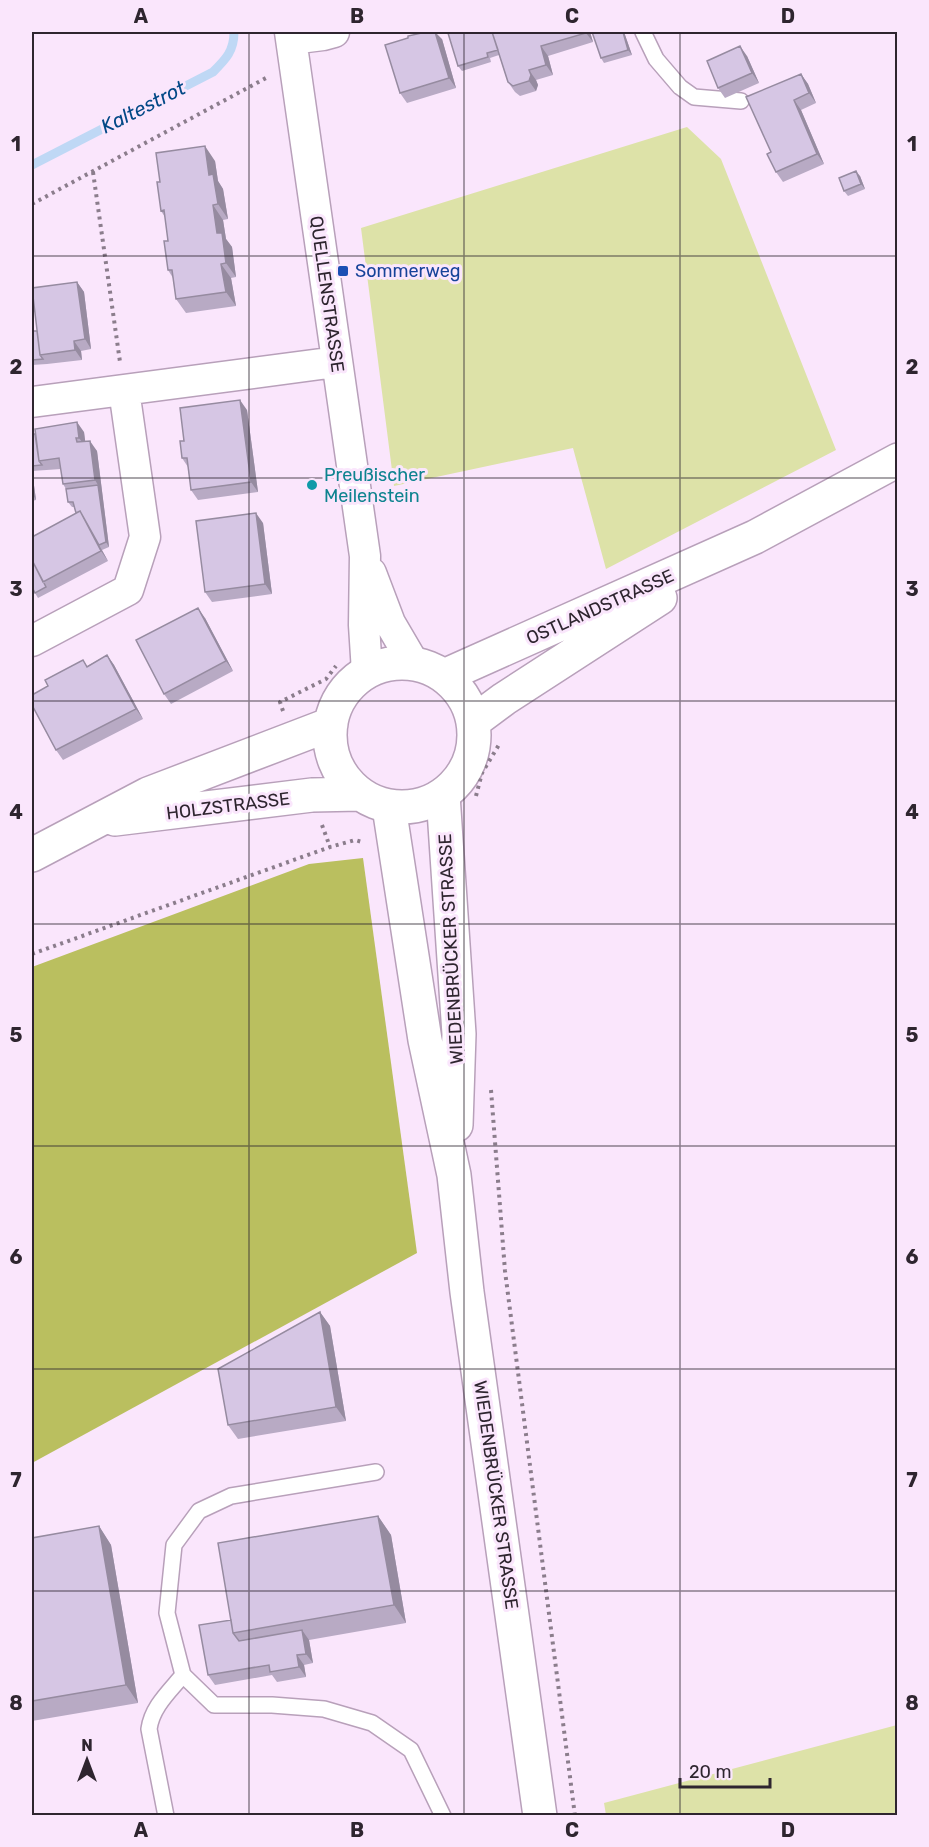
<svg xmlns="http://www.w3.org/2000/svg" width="929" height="1847" font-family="Rubik,sans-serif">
<rect width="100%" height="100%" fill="#fae6fc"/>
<path fill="#dde2a8" d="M687,127L721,159L836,450L606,569L573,448L394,486L361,228Z
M897,1725V1815H606L604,1803Z"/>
<path fill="#babf5f" d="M363,858L417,1253L32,1463V967L309,864Z"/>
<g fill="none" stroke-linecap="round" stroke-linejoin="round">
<path stroke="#bfd8f5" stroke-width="9" d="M32,165L213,72C226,59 234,51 234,32"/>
<g stroke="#b8a0ba" stroke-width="18">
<path id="service" d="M643,32L656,59L680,87L694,97L741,101
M376,1472L231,1496L199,1511L174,1545L167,1613L183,1675L214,1705H272L324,1709L372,1723L411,1750L443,1816
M166,1816L149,1729C152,1707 169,1692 183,1675"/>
</g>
<g stroke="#b8a0ba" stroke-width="33">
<path id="minor" d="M290,32L365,556L364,625L367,672
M291,39L323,35L334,32
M32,402L336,362
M371,573L390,623L414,664
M32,641L128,590L145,537L124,390"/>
</g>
<g stroke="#b8a0ba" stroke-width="36">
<path id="tertiary" d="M443,795L459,1034L456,1125
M389,807L425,1040L454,1175L467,1292L540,1816"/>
</g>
<g stroke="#b8a0ba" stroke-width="36">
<path id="secondary" d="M330 735a72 72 0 1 1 144 0a72 72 0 1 1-144 0Z
M444,676L755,537L898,460
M473,722L504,699L660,598
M115,819L312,795L360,794
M32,855L148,794L331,724"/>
</g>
<path stroke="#8b7d8c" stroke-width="4" stroke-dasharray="3 4.5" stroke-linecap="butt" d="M93,172L120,362
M32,204L266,78
M283,711L280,702L326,679L336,666
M476,796L482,773L500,743
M322,825L330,847
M32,954L330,847L355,840L362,842
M491,1090L505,1271L575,1816"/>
<use href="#service" stroke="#fff" stroke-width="15"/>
<use href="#minor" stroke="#fff" stroke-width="30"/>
<use href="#tertiary" stroke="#fff" stroke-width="33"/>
<use href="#secondary" stroke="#fff" stroke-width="33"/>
</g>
<path fill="#b8aac4" d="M590,32L593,42L548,56L553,75L536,80L538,85L536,91L520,96L515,92L508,82L499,55L490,58L491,62L462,71L458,66L448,33Z
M592,32H624L632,55L604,63L601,58Z
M442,39L456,88L407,103L400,93Z
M747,56L759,83L725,98L718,88Z
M801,74L808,84L816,103L801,110L824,164L783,182L776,172Z
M215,161L218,181L223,189L228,219L223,220L226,239L232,247L236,277L231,278L236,306L186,313L176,299L173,278L168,270V241L165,217L161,211L160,182Z
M860,176L865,189L848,196L844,191Z
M77,282L84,292L91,349L81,351L82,360L47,364L32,365V331H37Z
M247,410L258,492L198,500L191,490L188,467L182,458L184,441Z
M84,432L85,442L97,451L109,547L102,550L108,561L38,598L35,593L76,513L74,507H72L68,502L66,489L63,484L61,469L32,471L36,500L32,501V434Z
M263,523L272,594L212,602L205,592Z
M205,618L233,671L171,704L164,694Z
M107,655L114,665L143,719L63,760L56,750L48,686L83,660L87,666Z
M320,1312L330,1326L346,1421L238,1439L228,1425Z
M378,1516L391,1535L406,1623L309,1640L313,1663L304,1665L306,1677L277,1682L272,1675L215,1685L208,1675L231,1620Z
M99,1526L111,1545L138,1703L32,1721V1538Z"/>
<path fill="#968ba0" d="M435,32L442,39L456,88L449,78Z
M586,32H590L593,42L586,33Z
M623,32H624L632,55L628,50Z
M541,46L548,56L553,75L546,65Z
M740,46L747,56L759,83L752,73Z
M529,70L536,80L538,85L536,91L529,81Z
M801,74L808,84L816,103L809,93Z
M794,100L801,110L824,164L817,154Z
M205,146L215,161L218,181L223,189L228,219L218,204L209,175Z
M856,171L860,176L865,189L861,184Z
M213,205L223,220L226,239L232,247L236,277L226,263L217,233Z
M221,264L231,278L236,306L226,292Z
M77,282L84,292L91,349L85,339Z
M74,341L81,351L82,360L75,350Z
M240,400L247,410L258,492L251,482Z
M77,422L84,432L86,447L79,438Z
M90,441L97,451L109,547L106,542L98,485L95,480Z
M32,471L36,500L33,495L32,487Z
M80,511L99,545L108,561L101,551Z
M256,513L263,523L272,594L265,584Z
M198,608L205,618L233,671L226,661Z
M107,655L114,665L143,719L136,709Z
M320,1312L330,1326L346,1421L336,1407Z
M378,1516L391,1535L406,1623L394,1605Z
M99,1526L111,1545L138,1703L126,1685Z
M302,1630L309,1640L313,1663L306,1654Z
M297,1655L304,1665L306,1677L299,1667Z"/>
<path fill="#d6c6e4" stroke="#968ba0" stroke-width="1.5" d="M426,32H435L449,78L400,93L385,45L408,38V36Z
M455,32H492L498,50L487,53L488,57L458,66L448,33Z
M492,32H586V33L541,46L546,65L529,70L531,75L529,81L513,86L508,82Z
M592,32H623L628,50L601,58Z
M740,46L752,73L718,88L707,61Z
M801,74L809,93L794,100L817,154L776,172L767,154L771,152L746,97Z
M205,146L209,175L213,174L218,204L213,205L217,233H222L226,263L221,264L226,292L176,299L172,270H168L164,241H168L164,210L161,211L157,182H160L156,153Z
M856,171L861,184L844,191L839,178Z
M77,282L85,339L74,341L75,350L40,355L32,288Z
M32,331H37L40,355L43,359L32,360Z
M240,400L251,482L191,490L187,458H182L180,441H184L180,408Z
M77,422L79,438H76L77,442L90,441L95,480L63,484L59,458L39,461L35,429Z
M32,434H35L39,461L42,465L32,466Z
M98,485L106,542L99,545L80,511L76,513L73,502H68L66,489Z
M80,511L101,551L43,582L32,560V537Z
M256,513L265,584L205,592L196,521Z
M32,560L46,587L35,593L32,587Z
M198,608L226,661L164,694L136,640Z
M107,655L136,709L56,750L32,705V695L48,686L45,680L83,660L87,667Z
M320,1312L336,1407L228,1425L218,1369Z
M378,1516L394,1605L233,1633L218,1543Z
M99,1526L126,1685L32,1701V1538Z
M231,1620L233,1633L239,1641L302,1630L306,1654L297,1655L299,1667L270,1672L269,1665L208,1675L199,1625Z"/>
<path fill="none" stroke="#2e252f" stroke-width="1.5" stroke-opacity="0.55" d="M249,32V1816M464,32V1816M680,32V1816M32,256H898M32,478H898M32,701H898M32,924H898M32,1146H898M32,1369H898M32,1591H898"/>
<rect fill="#1a4fb4" stroke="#fae6fc" stroke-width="2" x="337" y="265" width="12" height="12" rx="3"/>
<circle fill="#0f9aa8" stroke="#fae6fc" stroke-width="2" cx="312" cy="485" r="6"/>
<g text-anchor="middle" stroke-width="6" stroke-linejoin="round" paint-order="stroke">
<g font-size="18" fill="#164399" stroke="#fae6fc" text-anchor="start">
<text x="355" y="277">Sommerweg</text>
</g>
<g font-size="18" fill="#2e252f" stroke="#fae6fc">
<text transform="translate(327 294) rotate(82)" y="6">QUELLENSTRASSE</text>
<text transform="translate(600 607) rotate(-24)" y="6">OSTLANDSTRASSE</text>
<text transform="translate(228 806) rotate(-7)" y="6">HOLZSTRASSE</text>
<text transform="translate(451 949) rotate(-93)" y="6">WIEDENBRÜCKER STRASSE</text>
<text transform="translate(496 1495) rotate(82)" y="6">WIEDENBRÜCKER STRASSE</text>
</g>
<g font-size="18" fill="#0d838f" stroke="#fae6fc" text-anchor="start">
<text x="324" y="481">Preußischer<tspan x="324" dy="21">Meilenstein</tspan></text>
</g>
<g font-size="20" font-style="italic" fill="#024886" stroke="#fae6fc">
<text transform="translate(143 107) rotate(-27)" y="7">Kaltestrot</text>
</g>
</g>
<rect width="929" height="1847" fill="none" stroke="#fae6fc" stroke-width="66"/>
<g transform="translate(87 1760)" stroke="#fae6fc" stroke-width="4.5" paint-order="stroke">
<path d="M0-4.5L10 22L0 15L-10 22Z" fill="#2e252f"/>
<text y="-9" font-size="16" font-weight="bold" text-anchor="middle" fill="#2e252f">N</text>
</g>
<path d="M680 1778v9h90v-9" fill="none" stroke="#2e252f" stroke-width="3"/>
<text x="689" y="1778" font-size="18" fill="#2e252f" stroke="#fae6fc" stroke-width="4.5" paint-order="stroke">20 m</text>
<rect x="33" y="33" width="863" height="1781" fill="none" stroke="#2e252f" stroke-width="2"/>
<g font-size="20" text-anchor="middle" font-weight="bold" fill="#2e252f">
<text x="141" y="23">A</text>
<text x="357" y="23">B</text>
<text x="572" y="23">C</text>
<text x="788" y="23">D</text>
<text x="16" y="151">1</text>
<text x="912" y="151">1</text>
<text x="16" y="374">2</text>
<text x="912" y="374">2</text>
<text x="16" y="596">3</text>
<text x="912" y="596">3</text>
<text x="16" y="819">4</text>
<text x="912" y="819">4</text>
<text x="16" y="1042">5</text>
<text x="912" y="1042">5</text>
<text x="16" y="1264">6</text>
<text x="912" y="1264">6</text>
<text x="16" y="1487">7</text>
<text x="912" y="1487">7</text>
<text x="16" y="1710">8</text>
<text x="912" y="1710">8</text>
<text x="141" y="1837">A</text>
<text x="357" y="1837">B</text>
<text x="572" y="1837">C</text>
<text x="788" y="1837">D</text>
</g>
</svg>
